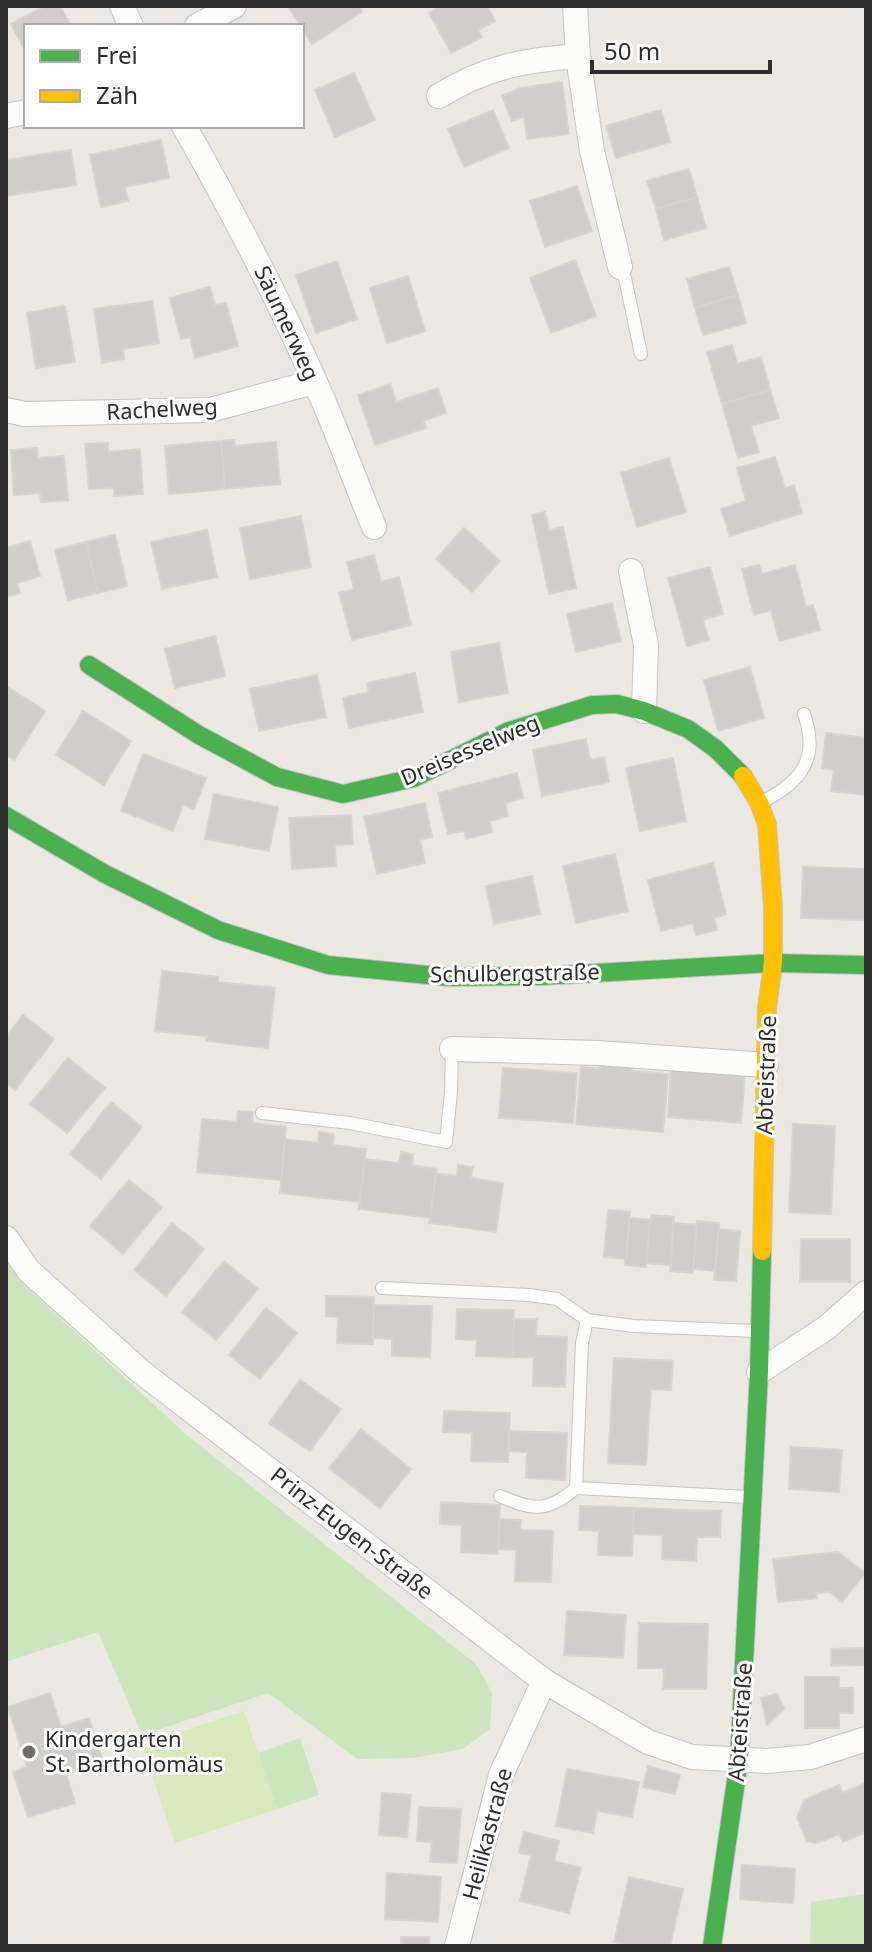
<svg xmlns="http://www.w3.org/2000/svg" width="872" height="1952" font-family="'Noto Sans',sans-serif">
<rect width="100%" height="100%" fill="#ebe8e4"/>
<path fill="#cde5bf" d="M6,1259L22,1283L188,1436L476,1664L492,1693L490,1729L463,1749L413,1758L357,1759L268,1693L142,1735L98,1632L6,1662Z
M300,1738L319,1795L277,1809L258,1753Z
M866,1894V1946H810L811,1902Z"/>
<path fill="#d7e8bc" d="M244,1711L277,1809L175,1843L142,1745Z"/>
<path fill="#d0cecb" stroke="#d6d4d0" stroke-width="2" d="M45,6H60L71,26H26V52L11,24Z
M288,6H359L362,12L312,44Z
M442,6H487L495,21L478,30L482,37L451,53L429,13Z
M354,73L375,120L335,137L315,90Z
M562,82L569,134L527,139L524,117L512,121L502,96L520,88Z
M493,110L509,148L464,167L448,129Z
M661,110L670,142L616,158L606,126Z
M161,140L169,178L125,187L128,201L101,207L90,155Z
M71,150L76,185L6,196V160Z
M689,169L697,197L656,209L647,181Z
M577,186L592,231L545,247L530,201Z
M697,197L706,228L664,240L656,209Z
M575,260L596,316L551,333L530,278Z
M337,261L357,319L316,333L296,275Z
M729,267L738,295L695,308L687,279Z
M408,276L425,331L387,343L370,288Z
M210,287L215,305L226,303L238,346L195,358L190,337L181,339L170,298Z
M738,295L746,323L703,335L695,308Z
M152,301L159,343L123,349L124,359L102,363L94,309Z
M65,306L75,362L36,368L27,313Z
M732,345L737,364L761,357L770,390L722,404L707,352Z
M390,384L396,402L438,388L446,413L423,421L426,428L375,445L358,395Z
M770,390L779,418L751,426L759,452L738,458L722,404Z
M234,440L235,446L276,442L280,484L225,489L221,441Z
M221,441L225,489L169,494L165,446Z
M108,443V452L140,449L143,494L114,496V488L89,489L85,444Z
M37,448L38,458L64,456L68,500L41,502L40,493L14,495L11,450Z
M775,457L785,488L794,485L802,513L730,536L721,509L746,501L737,468Z
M669,458L686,512L637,527L621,473Z
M545,512L549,530L563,527L576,588L549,594L532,515Z
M301,516L311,567L250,579L240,528Z
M464,528L500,561L472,592L436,559Z
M207,530L217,577L162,589L151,542Z
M115,535L127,586L98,593L86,542Z
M30,541L40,576L17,583L20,593L6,597V548Z
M86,542L98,593L68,600L55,550Z
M374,555L381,582L399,577L411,625L352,640L339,593L354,589L347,562Z
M759,565L762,574L795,565L806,607L813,605L820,630L779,641L771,610L754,615L742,569Z
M710,567L723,614L703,620L709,640L687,646L668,578Z
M612,603L621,641L576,652L567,614Z
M215,636L225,676L175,688L165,649Z
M499,643L508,693L459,702L451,652Z
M750,667L764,718L718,731L704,680Z
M415,673L423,712L349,728L343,698L369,692L367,683Z
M317,675L326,717L259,731L250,689Z
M6,686L45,711L14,760L6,755Z
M83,711L131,741L104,785L56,755Z
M826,733L866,738V795L831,791L834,770L822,768Z
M586,739L590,760L604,757L609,782L542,796L533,750Z
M143,754L206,778L194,809L183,805L173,831L121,811Z
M673,758L686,821L640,831L626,768Z
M517,773L523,798L505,803L508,816L490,821L492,832L466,839L464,831L448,834L438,793Z
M214,794L278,807L269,851L205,839Z
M425,803L432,837L420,840L425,863L377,874L364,817Z
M351,815L353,844L335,845L336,866L292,869L289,818Z
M615,854L628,911L576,923L563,866Z
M713,863L726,914L714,918L717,930L696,935L693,923L661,931L648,880Z
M803,867L866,869V920L801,918Z
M532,876L540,914L494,924L486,886Z
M162,971L218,977V982L275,988L268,1048L206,1041L207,1036L155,1031Z
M23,1015L54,1039L15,1090L6,1083V1037Z
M68,1058L105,1088L67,1133L30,1104Z
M601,1062L632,1064V1071L668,1074L663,1132L576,1124L581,1067L600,1069Z
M671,1067L745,1072L741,1123L668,1117Z
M503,1068L577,1073L573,1123L499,1118Z
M111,1102L142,1127L101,1179L70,1154Z
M238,1111L253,1112L252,1123L286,1127L281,1180L197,1172L202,1119L237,1122Z
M793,1124L835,1126L831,1214L789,1212Z
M319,1132L334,1134L333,1145L366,1149L360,1202L280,1193L285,1139L318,1143Z
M401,1152L413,1154L412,1165L437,1169L430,1218L359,1209L365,1159L399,1163Z
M458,1165L473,1167L471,1178L503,1183L496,1232L429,1223L436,1173L457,1176Z
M129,1180L162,1207L123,1254L90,1226Z
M608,1210L630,1212L626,1259L604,1257Z
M651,1215L674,1217L670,1265L646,1263Z
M630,1218L650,1220L646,1267L625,1265Z
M697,1221L719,1223L715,1271L693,1269Z
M172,1223L204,1249L166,1296L134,1270Z
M674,1223L697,1225L693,1273L670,1271Z
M719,1229L740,1231L736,1281L714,1280Z
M801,1239H850V1282H800Z
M224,1261L258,1289L216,1340L182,1312Z
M326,1296L374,1297L373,1344L337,1343L338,1317L326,1316Z
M374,1305L432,1306L430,1357L392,1356V1339L373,1338Z
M266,1308L297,1333L260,1379L229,1355Z
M457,1309L514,1310L513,1357L476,1356L477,1340L456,1339Z
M514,1319H537L536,1336L567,1337L565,1387L533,1386L534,1357H513Z
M614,1358L673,1361L671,1390L651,1389L646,1465L608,1463Z
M300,1380L341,1409L310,1451L269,1423Z
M444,1411L510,1413L508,1462L471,1461L472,1433L443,1432Z
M361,1429L411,1469L380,1508L329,1468Z
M509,1431L567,1433L565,1480L526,1478L527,1452L508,1451Z
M791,1447L842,1450L839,1492L789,1489Z
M441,1502L500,1505L498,1554L461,1552L462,1525L440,1524Z
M580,1506L634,1508L632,1556L598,1555L599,1531L579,1530Z
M634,1508L721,1511L720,1537H697L696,1561L662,1559L663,1535L633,1534Z
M499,1519L521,1520L520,1530L553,1531L551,1582L515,1581L516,1550L498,1549Z
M838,1552L865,1573L842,1602L830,1592L816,1593L817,1598L778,1602L773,1559Z
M567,1611L626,1615L623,1658L564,1655Z
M639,1623L708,1624L706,1689H663L664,1668H638Z
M866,1648V1665L831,1666V1649Z
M805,1677H839V1688H853V1713H839V1728H805Z
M50,1693L61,1727L89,1718L103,1762L66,1774L75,1803L28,1817L13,1772L27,1767L8,1707Z
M777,1694L784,1709L767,1725L761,1698Z
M648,1766L680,1775L675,1794L643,1787Z
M567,1769L639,1782L632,1817L597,1811L593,1833L556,1826Z
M866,1783V1832L843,1842L839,1834L817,1843L807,1841L797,1818L804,1800L839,1785L842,1793Z
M382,1793L411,1795L407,1837L379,1835Z
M419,1807L461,1809L457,1863L430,1862L432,1842L417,1841Z
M524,1832L559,1841L554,1861L581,1868L569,1913L520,1901L531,1855L519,1853Z
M742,1865L795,1869L793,1903L740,1899Z
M387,1873L441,1877L438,1922L385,1919Z
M629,1877L683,1889L670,1946H630L614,1942Z
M401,1937H429V1946H401Z"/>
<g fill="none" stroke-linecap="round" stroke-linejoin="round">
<g stroke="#c5c4c4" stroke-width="14">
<path id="lane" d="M620,267L625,278L641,354
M762,802C801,782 820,759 804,714
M262,1113L350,1123L446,1142L451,1092L452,1049
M382,1288L529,1295L557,1299L587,1320L634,1326L756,1331
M587,1320L582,1343L576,1488L748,1497
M500,1496C534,1511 548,1512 576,1488"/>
</g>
<g stroke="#c5c4c4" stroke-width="26">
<path id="street" d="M122,6L131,26
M575,6L578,56L592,151L620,267
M197,26L234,6
M439,96C485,67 525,60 578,56
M6,116L26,112
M184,126C238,221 289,318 331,419C346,455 359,491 374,527
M6,410L25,414L210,410L314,382
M631,571L646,645L644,711
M452,1049L598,1053L766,1065
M6,1238L29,1271L140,1371L544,1681L648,1742L692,1757L767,1761L810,1757L866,1739
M759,1372L826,1328L866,1293
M457,1946L501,1775L544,1681"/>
</g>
<g stroke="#c5c4c4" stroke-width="20">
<path id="fast" d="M89,665L199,735L277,777L343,794L414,778L509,731L592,705L617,704L644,711L688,729L716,749L743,776
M6,816L105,874L218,930L328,965L448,977L541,976L773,963L866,965
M712,1946L739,1760L759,1372L762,1251"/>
</g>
<g stroke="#c5c4c4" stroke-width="20">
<path id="slow" d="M743,776L759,803L767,824L773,908V963L767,1008L762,1251"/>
</g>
<use href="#lane" stroke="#fcfcfb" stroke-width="12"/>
<use href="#street" stroke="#fcfcfb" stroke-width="24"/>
<use href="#fast" stroke="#4caf50" stroke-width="18"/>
<use href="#slow" stroke="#ffc107" stroke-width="18"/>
</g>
<circle fill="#706e6d" stroke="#fff" stroke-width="3" cx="29" cy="1752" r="8"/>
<g text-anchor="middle" stroke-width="6" stroke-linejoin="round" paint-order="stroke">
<g font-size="22" fill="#2d2d2d" stroke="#fff">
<text transform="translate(287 323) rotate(65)" y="8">Säumerweg</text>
<text transform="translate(162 409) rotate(-3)" y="8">Rachelweg</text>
<text transform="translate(470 750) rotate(-23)" y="8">Dreisesselweg</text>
<text transform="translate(515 973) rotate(-1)" y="8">Schulbergstraße</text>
<text transform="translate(766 1075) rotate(-88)" y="8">Abteistraße</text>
<text transform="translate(352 1533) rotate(38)" y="8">Prinz-Eugen-Straße</text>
<text transform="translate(740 1722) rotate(-86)" y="8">Abteistraße</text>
<text transform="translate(487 1834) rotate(-75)" y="8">Heilikastraße</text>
</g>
<g font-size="22" fill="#2d2d2d" stroke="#fff" text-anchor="start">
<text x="45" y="1747">Kindergarten<tspan x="45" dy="25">St. Bartholomäus</tspan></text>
</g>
</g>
<rect width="872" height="1952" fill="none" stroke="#2d2d2d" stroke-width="16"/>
<rect x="24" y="24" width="280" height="104" fill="#ffffff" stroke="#ababab" stroke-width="2"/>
<rect x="40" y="50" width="40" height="12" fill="#4caf50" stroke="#ababab" stroke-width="2"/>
<text x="96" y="64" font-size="24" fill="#2d2d2d">Frei</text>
<rect x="40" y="90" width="40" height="12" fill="#ffc107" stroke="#ababab" stroke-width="2"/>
<text x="96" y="104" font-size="24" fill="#2d2d2d">Zäh</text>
<path d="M592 60v12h178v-12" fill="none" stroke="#2d2d2d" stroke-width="4"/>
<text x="604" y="60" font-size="24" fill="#2d2d2d" stroke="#ffffff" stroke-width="6" paint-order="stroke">50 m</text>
</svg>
